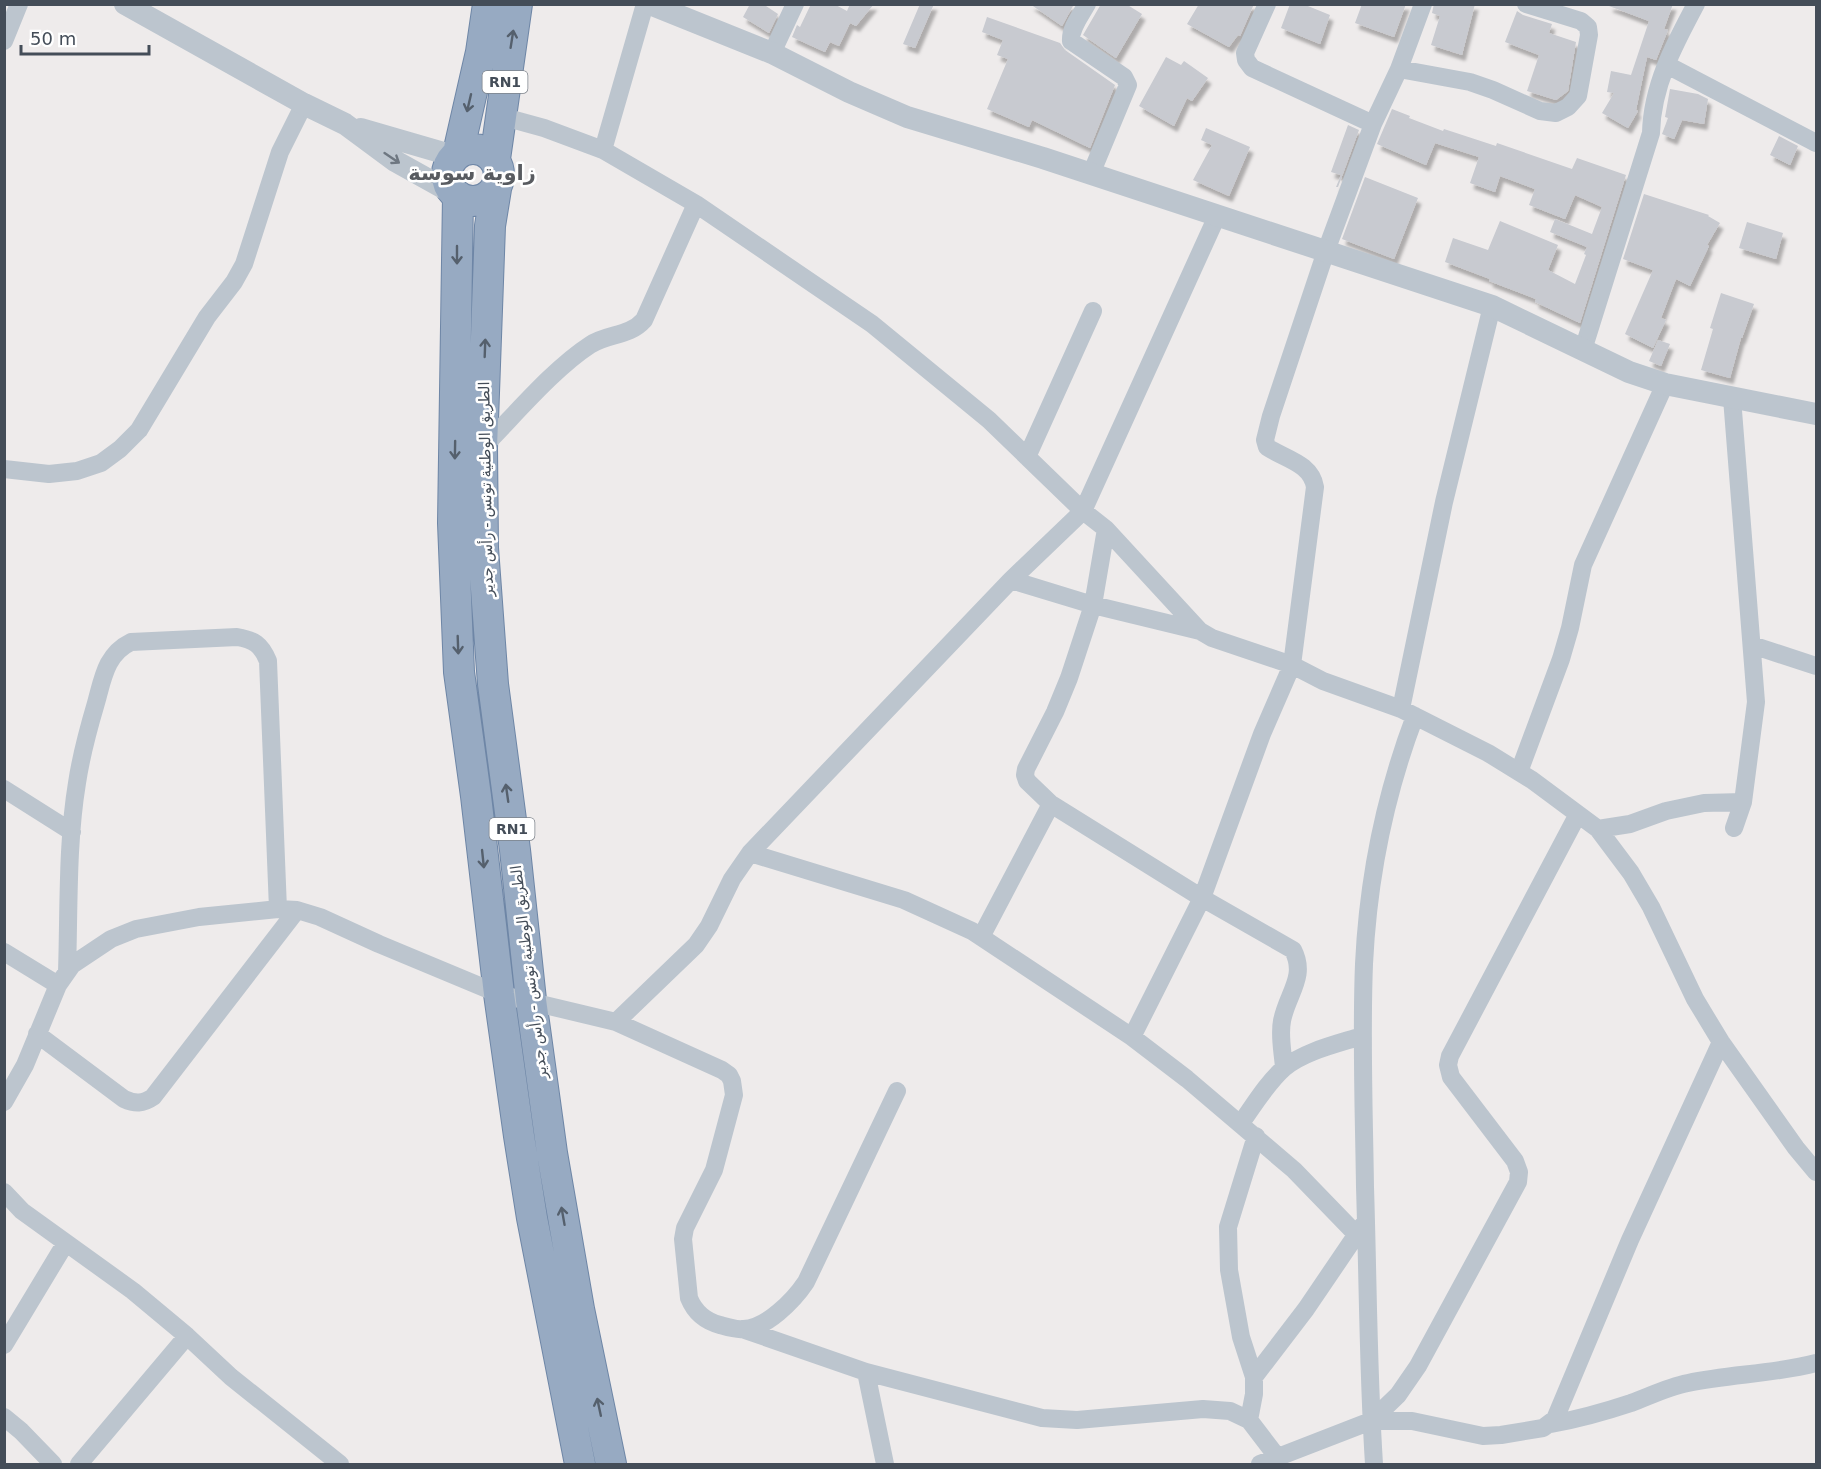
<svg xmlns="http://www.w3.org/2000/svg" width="1821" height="1469" font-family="'DejaVu Sans',Vazirmatn,sans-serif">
<defs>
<filter id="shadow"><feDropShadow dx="3.5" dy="6" stdDeviation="1.5" flood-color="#0004"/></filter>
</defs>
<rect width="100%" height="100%" fill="#eeebeb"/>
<path fill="#c8cad0" filter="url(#shadow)" d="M750,4H763L778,14L769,33L743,17Z
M811,4H834L847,11L850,4H874L856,26L850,23L839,46L830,42L825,52L792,37L797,25L800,27Z
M920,4H934L915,48L903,44Z
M1030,4H1071L1073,6L1062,26Z
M1101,4H1126L1142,14L1116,58L1083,35Z
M1199,4H1254L1240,36L1238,35L1229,47L1187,24Z
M1290,4H1303L1330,15L1320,44L1281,28Z
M1362,4H1406L1394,37L1355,23Z
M1434,4H1475L1462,55L1431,45L1440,16L1432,13Z
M1610,4H1673L1664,29L1668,30L1656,60L1647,57L1636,110L1638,111L1628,128L1602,113L1614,93L1607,92L1611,71L1631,75L1649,21L1609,6Z
M1517,11L1523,15L1552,24L1549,33L1576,42L1568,91L1556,100L1527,91L1539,55L1505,42Z
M987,17L1060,43L1065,50L1115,85L1090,148L1032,120L1029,127L987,109L1008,59L997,55L1003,40L982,32Z
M1166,57L1181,65L1184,61L1208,78L1192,101L1187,98L1174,126L1139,106Z
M1670,89L1698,94L1708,99L1704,124L1682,120L1674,139L1662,134L1668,118L1665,117Z
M1392,109L1410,116L1409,118L1443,131L1444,129L1496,146L1497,143L1572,169L1577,158L1626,175L1580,323L1535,302L1536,299L1489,281L1490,279L1445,262L1453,238L1488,250L1500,221L1558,245L1548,270L1575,284L1586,255L1584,254L1587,247L1550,232L1555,219L1592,234L1602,207L1575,195L1565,219L1529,205L1535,189L1500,176L1495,192L1470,183L1479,157L1435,143L1426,165L1377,144Z
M1348,125L1359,130L1338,187H1336L1341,175L1331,172Z
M1206,128L1250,147L1229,196L1193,180L1212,145L1201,140Z
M1779,136L1798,146L1790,165L1770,155Z
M1365,177L1418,198L1394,259L1342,239Z
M1644,194L1709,215L1708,216L1720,223L1707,245L1709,246L1690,286L1676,279L1661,318L1666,320L1653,348L1625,334L1653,270L1623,259Z
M1747,222L1783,233L1776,259L1739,248Z
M1721,293L1754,304L1742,338H1741L1730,378L1701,370L1713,329L1710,328Z
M1658,340L1670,344L1661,366L1649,361Z"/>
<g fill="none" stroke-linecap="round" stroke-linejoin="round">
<g stroke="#6e86a6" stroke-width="32">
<path id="trunk" d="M447 175a26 26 0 1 1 52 0a26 26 0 1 1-52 0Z
M458,153L481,52L488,4
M495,159L517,4
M496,189L490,226L482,448L483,548L493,684L515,850L531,1000L552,1153L579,1309L611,1464
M458,196L453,523L459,672L476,796L499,994L519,1136L532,1218L580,1464"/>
</g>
<path stroke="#bcc5ce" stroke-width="18" d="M1087,4C1081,15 1070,28 1071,41L1124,77L1128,85L1091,174
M1267,4L1245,53L1246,60L1252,68L1373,124
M4,41L19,4
M772,53L795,4
M1667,65L1816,143
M1399,69L1470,82L1493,90L1540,111L1556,113L1568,107L1578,96L1589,35L1588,27L1581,21L1526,4
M500,116L544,128L603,150L696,204L872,324L989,420L1083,511L1106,529L1200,631L1212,638L1292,665L1323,681L1401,709L1488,753L1532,780L1598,829L1631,873L1651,907L1695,999L1721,1042L1796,1148L1816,1172
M603,150L645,4
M1583,350L1651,133C1652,86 1674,45 1696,4
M1732,398L1756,702L1743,802L1734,828
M482,448C514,416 553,369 590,345C608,333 629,337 644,320L696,204
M1027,457L1093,311
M4,469L49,474L77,471L101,463L120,449L139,430L207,317L234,282L244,264L280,152L304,104
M1106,529L1093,605L1069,678L1055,712L1026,769L1025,775L1027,781L1051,804L1202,898L1293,950C1307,977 1287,994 1282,1021C1279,1036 1283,1053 1284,1068
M1011,580L1093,605L1200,631
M1752,645L1816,666
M1401,709L1444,502L1492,306
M1519,772L1561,659L1570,628L1583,565L1665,384
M4,789L72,832
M1598,829L1630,824L1666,811L1704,803L1743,802
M750,853L904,900L972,931L1132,1037L1187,1079L1294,1170L1356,1234
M981,937L1051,804
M4,952L58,985
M67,972C69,911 67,843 77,783C81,756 88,730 96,703C103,678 106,654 131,642L237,637C254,640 261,644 268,661L278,909
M616,1022L696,945L709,926L732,879L750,853L1011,580L1083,511L1217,216
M37,1034L124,1099C135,1104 143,1104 153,1097L297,910
M1132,1037L1202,898L1262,734L1292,665L1315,487C1311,463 1285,459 1267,447L1265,440L1271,416L1326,251L1373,124L1399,69L1423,4
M4,1102L25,1065L58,985L72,965L111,939L136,929L199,917L278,909L297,910L320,917L379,944L499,994L616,1022L722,1070L729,1075L732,1081L734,1095L714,1170L685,1228L683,1239L689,1298C695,1313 705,1321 720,1325C727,1327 736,1330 743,1329C766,1329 794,1300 806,1282L897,1091
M1241,1123C1254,1105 1267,1083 1284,1068C1305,1051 1337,1044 1362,1036
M4,1192L22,1211L133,1291L187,1336L231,1377L340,1464
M745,1330L866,1372L1042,1418L1077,1420L1203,1409L1230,1411L1249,1420L1278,1458
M4,1345L65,1244
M866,1372L885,1464
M1254,1377L1306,1309L1363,1225
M4,1417L21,1431L53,1464
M1249,1420L1254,1394V1377L1241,1337L1229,1270L1228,1227L1256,1136
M1371,1421L1398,1395L1418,1366L1518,1182L1519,1172L1515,1161L1451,1077L1448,1065L1450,1056L1578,814
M1551,1424C1579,1419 1604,1412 1631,1403C1650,1396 1668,1387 1688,1383C1731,1374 1774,1374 1816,1363
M79,1464L187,1336
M1260,1464L1371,1421H1412L1483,1436L1501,1435L1543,1428L1555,1419L1630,1240L1721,1042
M1374,1464C1368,1372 1368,1280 1365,1187C1364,1113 1361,1039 1364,964C1368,880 1385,795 1415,716"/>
<path stroke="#bcc5ce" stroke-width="22" d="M125,4L304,104L345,124L395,161L456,195
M650,4L772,53L849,92L907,117L1043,158L1492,306L1629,372L1665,384L1816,414
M361,129L454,156"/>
<use href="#trunk" stroke="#97aac2" stroke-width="30"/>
</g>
<defs><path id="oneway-shaft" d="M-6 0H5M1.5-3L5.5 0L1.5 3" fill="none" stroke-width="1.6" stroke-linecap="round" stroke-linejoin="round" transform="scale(1.5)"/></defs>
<g stroke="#55606d">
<use href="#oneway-shaft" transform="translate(512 39) rotate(-81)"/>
<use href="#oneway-shaft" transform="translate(469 103) rotate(103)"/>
<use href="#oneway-shaft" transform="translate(457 255) rotate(90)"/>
<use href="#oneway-shaft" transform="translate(485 348) rotate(-88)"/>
<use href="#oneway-shaft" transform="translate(455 450) rotate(91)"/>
<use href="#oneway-shaft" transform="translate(458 645) rotate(88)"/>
<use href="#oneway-shaft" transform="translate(507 793) rotate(-98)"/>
<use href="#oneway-shaft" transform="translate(483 859) rotate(84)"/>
<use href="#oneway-shaft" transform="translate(563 1216) rotate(-100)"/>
<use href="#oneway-shaft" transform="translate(599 1407) rotate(-102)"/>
</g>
<use stroke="#6e7781" href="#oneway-shaft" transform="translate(392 158) rotate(34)"/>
<g text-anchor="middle" stroke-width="5" stroke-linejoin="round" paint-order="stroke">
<g fill="#fff" stroke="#7c828a" stroke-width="1.5">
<rect x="482.5" y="71" width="45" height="22" rx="4.5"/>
<rect x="489.5" y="818" width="45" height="22" rx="4.5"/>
</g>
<g font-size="14" font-weight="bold" fill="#444d58">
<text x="505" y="87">RN1</text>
<text x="512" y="834">RN1</text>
</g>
<g font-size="15" fill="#444d58" stroke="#fff">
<text transform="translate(486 489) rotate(-91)" y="5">الطريق الوطنية تونس - رأس جدير</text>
<text transform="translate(529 972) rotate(-97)" y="5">الطريق الوطنية تونس - رأس جدير</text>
</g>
<g font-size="21" font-weight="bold" fill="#585b60" stroke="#fff">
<text x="472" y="180">زاوية سوسة</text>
</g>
</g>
<rect width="1821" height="1469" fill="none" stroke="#444d58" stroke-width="12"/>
<path d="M21 45v9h128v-9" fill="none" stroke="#444d58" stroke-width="3"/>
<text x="30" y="45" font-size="18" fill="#444d58" stroke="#ffffff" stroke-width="4.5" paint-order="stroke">50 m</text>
</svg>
